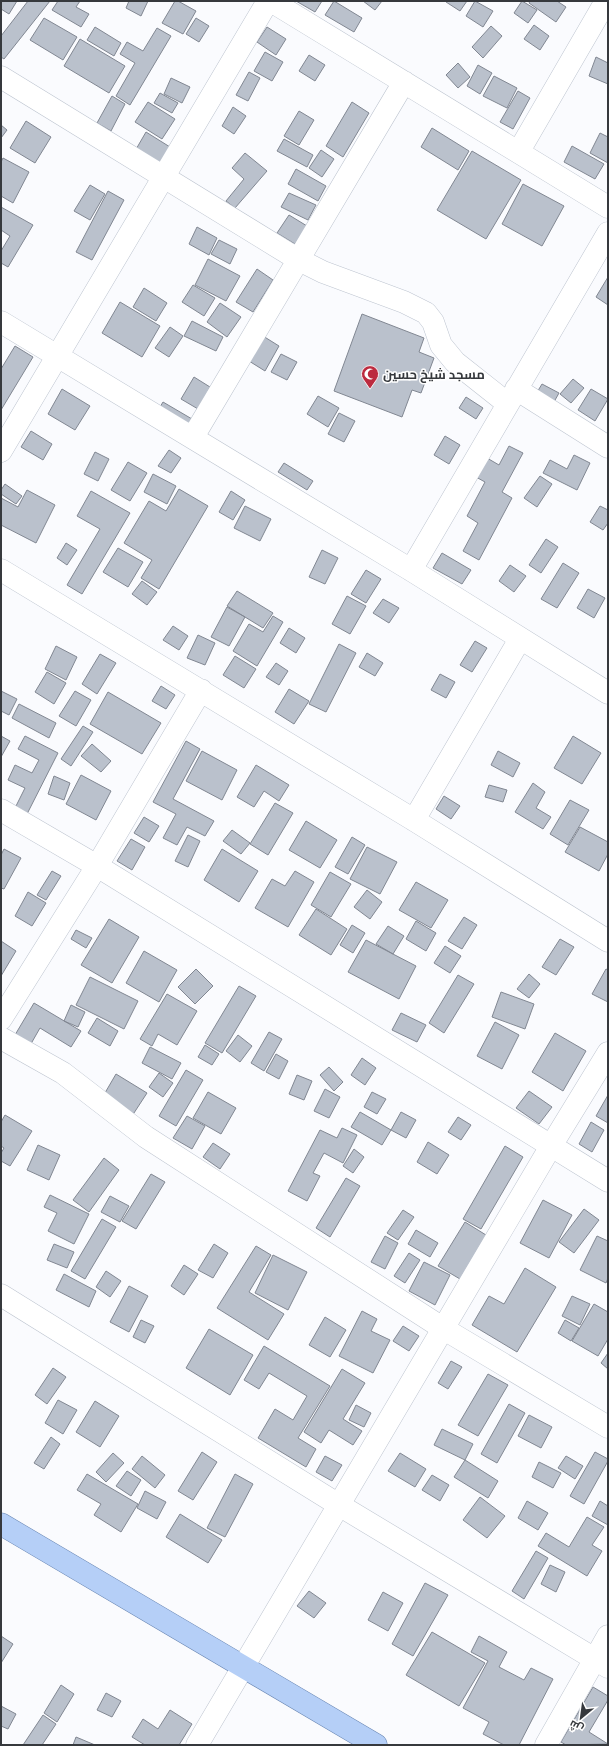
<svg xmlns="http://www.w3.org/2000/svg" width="609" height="1746" font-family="'Public Sans',Cairo,sans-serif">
<rect width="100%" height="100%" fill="#fafbfe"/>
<path fill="#bac1cc" stroke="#818792" d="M1,1H17L9,14L1,9Z
M28,1H50L4,59L1,57V36Z
M58,1H80L76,7L89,14L81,27L52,10Z
M129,1H148L141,16L126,8Z
M175,1H178L196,11L183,34L162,23Z
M296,1H322L315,12Z
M334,1L362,18L354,32L325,15Z
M363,1H382L375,10Z
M447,1H467L460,11L446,2Z
M475,1L493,11L483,27L466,16Z
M522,1L537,10L528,23L514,13Z
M530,1H557L566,7L556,22L529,3Z
M44,18L77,37L63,60L30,40Z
M196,18L209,26L199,42L186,34Z
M534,25L549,36L540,50L524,39Z
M491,26L502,36L483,58L472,47Z
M95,27L121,43L114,56L87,40Z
M267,27L286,39L276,55L257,42Z
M157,28L171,36L130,105L116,96L135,63L120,54L127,42L143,51Z
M80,39L125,66L109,93L64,66Z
M265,52L283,62L272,81L254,71Z
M309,55L325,65L315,81L299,71Z
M596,57L608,63V84L589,76Z
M458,63L470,77L458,88L446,75Z
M478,65L492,73L480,94L467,86Z
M249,72L260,78L248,101L236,95Z
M494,76L517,88L507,108L483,96Z
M171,78L190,87L182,103L164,94Z
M518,91L530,98L513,129L500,122Z
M160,93L178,103L172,113L154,103Z
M112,96L125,104L111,131L97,123Z
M148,102L175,119L162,139L135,122Z
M352,102L369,113L343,157L326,146Z
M233,107L246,116L234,134L222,126Z
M299,111L314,120L299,145L284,136Z
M26,121L51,137L35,163L10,148Z
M1,125L7,130L1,138Z
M432,128L469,151L458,170L421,147Z
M146,132L170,147L160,165L135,151Z
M600,133L608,137V163L590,153Z
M284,139L313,155L307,167L277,151Z
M572,146L604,164L595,179L564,162Z
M321,150L334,159L322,177L309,168Z
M472,151L521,180L486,239L437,210Z
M245,153L267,171L235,208L226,201L244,179L232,168Z
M3,158L29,172L13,203L1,196V162Z
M296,169L326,186L318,201L288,184Z
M523,184L564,206L542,246L502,224Z
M90,185L105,194L90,220L74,211Z
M108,191L124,200L92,260L76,252Z
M289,193L316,205L308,220L281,207Z
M1,207L33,225L8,267L1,263V251L10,236L1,230Z
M289,215L307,226L295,244L277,233Z
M197,227L217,238L209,255L189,244Z
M219,240L237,249L230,264L211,254Z
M208,259L240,276L226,301L195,285Z
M257,269L273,280L253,312L236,302Z
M608,277V305L596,297Z
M193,285L215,298L204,316L182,302Z
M144,288L167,303L156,321L133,307Z
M120,302L160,326L142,357L102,333Z
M220,303L241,317L227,337L207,322Z
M362,314L424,338L419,352L434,358L421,393L412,390L402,417L334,391Z
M192,321L223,337L216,351L184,336Z
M170,327L183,336L169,357L155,348Z
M263,336L279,346L265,371L249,361Z
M15,346L33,357L1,410V369Z
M281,354L297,362L287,380L271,372Z
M194,377L210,387L198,409L181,399Z
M573,379L584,388L571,403L560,394Z
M542,384L559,393L550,409L533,399Z
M62,389L90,406L75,430L48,414Z
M591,389L608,399L595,421L578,410Z
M318,396L339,408L328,427L307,414Z
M466,397L483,408L476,419L459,408Z
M163,402L192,419L185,429L157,412Z
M339,413L355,421L344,442L328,434Z
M31,431L52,444L43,460L21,447Z
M445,436L460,445L449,464L434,455Z
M509,446L523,453L502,492L512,498L479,560L463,551L478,523L467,516L485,482L476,477L487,458L499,465Z
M169,450L181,458L171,473L158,466Z
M95,452L109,459L98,481L84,474Z
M574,455L590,463L577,490L543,473L550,460L567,469Z
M128,462L147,473L130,501L111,490Z
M284,463L313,481L307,490L278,472Z
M153,474L176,486L167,504L144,492Z
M540,476L552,484L537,507L524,498Z
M5,484L22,496L16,504L1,494V490Z
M179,489L208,506L159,589L141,578L152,560L124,543L149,501L166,511Z
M27,490L55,505L36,543L1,525V498L18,507Z
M91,491L130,513L82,594L67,585L100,529L77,516Z
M231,491L245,500L233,520L219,512Z
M245,506L271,519L260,541L234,528Z
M600,506L608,510V523L603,530L590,522Z
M546,539L558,547L541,573L529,565Z
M66,543L77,550L67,565L57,558Z
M118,548L143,562L128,587L103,572Z
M322,550L338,558L325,584L309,577Z
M442,553L471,570L462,584L433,568Z
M563,563L579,573L557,608L541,599Z
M510,565L526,576L514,592L499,581Z
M366,570L381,579L366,603L351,594Z
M142,581L157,592L147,605L132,594Z
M588,589L605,598L594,618L577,608Z
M237,591L273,613L263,628L227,606Z
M347,596L366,606L350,634L332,624Z
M383,599L399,608L389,623L373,613Z
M227,607L245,617L229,646L211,637Z
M273,616L283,622L257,666L233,651L249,624L263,632Z
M173,626L188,636L179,650L163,640Z
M289,628L305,638L296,653L280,643Z
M198,635L215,643L205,665L187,658Z
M475,641L487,648L472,672L460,665Z
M339,644L356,653L326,712L309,704Z
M56,646L77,657L66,680L45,669Z
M367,653L383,663L375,676L359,667Z
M100,654L116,663L97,694L82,684Z
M235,656L256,669L244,688L223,675Z
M276,663L288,671L279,685L266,677Z
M47,672L66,683L54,704L35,692Z
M440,674L455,682L446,698L431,690Z
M161,686L175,695L166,709L152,701Z
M289,689L309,701L294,724L275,712Z
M1,691L17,699L9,715L1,711Z
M75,691L91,700L76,726L59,716Z
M108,692L161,723L142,754L90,724Z
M19,704L56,723L49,738L12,718Z
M83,726L93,732L71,766L61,759Z
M1,736L10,741L1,757Z
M25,736L58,753L26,816L14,810L25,788L8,780L15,765L32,773L39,760L18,749Z
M573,736L601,753L582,784L554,768Z
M186,741L200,749L173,799L214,821L205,836L187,827L177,845L163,838L176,814L153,802Z
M92,744L111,761L101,772L81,756Z
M202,751L237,770L222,800L186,781Z
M498,751L520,763L513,777L491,765Z
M256,765L289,785L279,801L264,791L254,807L237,797Z
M81,775L111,791L96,820L66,804Z
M54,776L70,783L64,800L48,794Z
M533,783L545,792L536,808L551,817L543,829L515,812Z
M489,785L507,790L503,802L485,797Z
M444,796L460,806L451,819L436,809Z
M570,800L589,810L568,845L550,834Z
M275,803L293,813L268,855L250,844Z
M144,817L159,826L149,842L134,833Z
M306,821L337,840L320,868L289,850Z
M580,827L608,842V854L599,871L565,852Z
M232,830L250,843L241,854L223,841Z
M188,835L200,841L188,867L175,861Z
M352,837L365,845L348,874L335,867Z
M131,839L145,847L132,870L117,861Z
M367,847L397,862L380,894L350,879Z
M4,849L21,858L4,889L1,888V855Z
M222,849L258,871L239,902L204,880Z
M52,871L61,876L46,900L37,895Z
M295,871L314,882L288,927L255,908L272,879L285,886Z
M330,872L351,884L331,917L311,905Z
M416,882L448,900L431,928L399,910Z
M367,890L382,902L370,919L354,907Z
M28,892L46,903L32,926L15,916Z
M316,909L347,929L331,955L299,935Z
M464,917L477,925L462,949L448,941Z
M109,919L139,937L112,983L81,965Z
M416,921L436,933L426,951L406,939Z
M352,925L365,933L353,953L340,945Z
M388,926L404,936L393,954L376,944Z
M76,930L92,938L86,948L71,939Z
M560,939L574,947L556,975L542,967Z
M366,940L416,966L399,999L348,972Z
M1,941L16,951L1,976Z
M445,946L461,956L450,973L434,963Z
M144,951L177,970L159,1002L126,983Z
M196,969L213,986L195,1004L178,987Z
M606,969L608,970V1002L592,994Z
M529,974L540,984L529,998L517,989Z
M458,975L474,984L444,1033L429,1023Z
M90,977L138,1001L124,1029L76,1005Z
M239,986L256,996L222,1053L205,1043Z
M501,992L534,1004L525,1029L492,1017Z
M167,994L197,1011L177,1045L158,1034L152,1046L140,1039Z
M34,1003L81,1031L71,1047L40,1028L28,1049L12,1040Z
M71,1005L85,1012L78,1027L64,1021Z
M401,1013L426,1025L417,1042L392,1030Z
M97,1018L118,1031L110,1046L88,1033Z
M495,1022L519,1035L502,1069L477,1056Z
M269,1032L282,1039L264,1071L251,1063Z
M555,1033L586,1051L563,1091L532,1072Z
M238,1035L252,1046L240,1062L226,1051Z
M205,1045L219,1054L212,1065L198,1057Z
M150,1047L181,1063L172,1079L142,1063Z
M276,1054L288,1061L279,1079L266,1072Z
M362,1058L376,1068L365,1085L351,1075Z
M329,1067L343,1082L334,1091L320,1075Z
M186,1070L203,1080L176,1126L159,1116Z
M159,1073L173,1083L163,1097L149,1087Z
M116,1074L147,1093L132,1116L102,1098Z
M297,1075L312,1081L304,1100L289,1094Z
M325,1089L340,1097L329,1118L314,1111Z
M529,1091L552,1107L539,1124L516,1108Z
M208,1092L236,1108L221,1134L193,1118Z
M372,1092L386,1099L377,1114L364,1107Z
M608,1095V1123L596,1116Z
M360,1112L391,1130L382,1145L351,1127Z
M401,1112L416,1120L406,1138L391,1130Z
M5,1115L32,1131L10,1166L1,1161V1153L4,1148L1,1146V1122Z
M187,1116L205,1126L192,1149L173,1138Z
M458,1117L471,1125L461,1140L448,1132Z
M591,1122L604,1130L592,1152L579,1144Z
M342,1128L357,1135L343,1163L324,1153L313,1173L320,1176L307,1201L288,1191L320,1130L337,1138Z
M428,1142L449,1155L437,1174L417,1162Z
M213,1143L230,1154L220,1169L203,1157Z
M38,1145L60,1155L49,1180L27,1170Z
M505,1146L523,1157L481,1229L463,1219Z
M354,1149L364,1157L353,1173L343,1166Z
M104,1158L119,1170L89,1212L73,1200Z
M151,1174L165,1182L136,1229L122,1221Z
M346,1178L360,1186L330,1237L316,1228Z
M50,1195L89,1214L74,1244L48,1231L57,1213L44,1207Z
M110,1196L129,1206L120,1222L101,1212Z
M543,1200L572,1215L549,1258L520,1243Z
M584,1209L599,1220L574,1253L559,1242Z
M403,1210L414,1217L398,1240L387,1233Z
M102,1219L116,1227L85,1279L71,1271Z
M465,1222L486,1235L460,1279L438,1266Z
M416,1230L438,1243L430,1257L408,1244Z
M385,1236L398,1243L385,1269L371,1262Z
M597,1236L608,1241V1278L606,1283L580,1270Z
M54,1244L74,1252L67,1268L47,1260Z
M214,1244L228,1253L213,1278L198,1270Z
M256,1246L271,1255L249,1292L284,1314L268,1340L217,1308Z
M409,1253L420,1260L405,1283L394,1276Z
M273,1255L307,1272L288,1310L255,1293Z
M424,1262L450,1275L435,1305L409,1291Z
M184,1265L198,1274L184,1295L171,1286Z
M525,1268L556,1287L517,1352L472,1325L489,1296L504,1304Z
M106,1271L121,1281L110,1297L96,1287Z
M64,1274L96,1291L89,1307L56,1290Z
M129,1286L148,1296L129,1332L110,1322Z
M572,1296L590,1304L580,1325L562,1316Z
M594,1304L608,1312V1339L598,1356L572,1341Z
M362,1311L377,1319L371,1331L390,1340L373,1373L339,1356Z
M325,1317L346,1330L330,1357L309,1345Z
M141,1320L154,1326L145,1343L133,1337Z
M565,1320L579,1328L571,1341L558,1333Z
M403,1326L419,1336L409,1351L393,1341Z
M209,1329L253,1355L230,1395L186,1368Z
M264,1346L330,1386L298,1438L316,1449L306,1467L258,1438L275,1409L293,1420L307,1396L269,1373L259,1389L244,1380Z
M608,1353V1369L601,1363Z
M451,1361L462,1367L448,1389L438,1383Z
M53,1368L66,1377L47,1404L35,1395Z
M342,1369L365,1383L343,1419L362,1431L353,1445L329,1430L321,1443L304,1432Z
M488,1374L508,1385L478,1436L458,1425Z
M58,1400L77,1410L63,1434L45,1423Z
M95,1401L119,1416L100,1447L76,1432Z
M509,1404L525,1413L497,1463L481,1454Z
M356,1405L371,1413L364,1427L349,1420Z
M529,1415L552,1427L541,1448L518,1436Z
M442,1429L473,1444L465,1460L434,1445Z
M51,1437L60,1444L44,1469L34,1463Z
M202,1452L217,1462L193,1500L178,1491Z
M595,1452L608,1459V1461L584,1504L570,1496Z
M113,1453L124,1463L106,1482L96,1472Z
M400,1453L426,1469L415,1487L388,1471Z
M142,1456L165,1475L155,1488L132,1469Z
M325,1456L342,1465L332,1481L316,1472Z
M566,1456L583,1466L575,1479L558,1468Z
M465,1460L498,1481L488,1498L454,1477Z
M539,1462L561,1473L553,1488L532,1477Z
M127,1471L141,1480L131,1496L116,1486Z
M87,1474L138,1504L121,1532L94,1515L101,1504L77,1490Z
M235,1474L253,1484L225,1537L207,1528Z
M432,1475L449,1485L440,1501L422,1490Z
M145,1491L166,1502L157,1519L137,1508Z
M480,1497L505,1516L487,1538L463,1520Z
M527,1501L548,1513L538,1530L518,1518Z
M600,1501L608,1506V1525L592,1516Z
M180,1514L222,1540L208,1563L166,1537Z
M587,1517L604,1527L592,1545L602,1551L587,1576L538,1546L546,1533L569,1547Z
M536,1551L548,1558L524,1599L512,1591Z
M550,1565L565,1572L556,1592L541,1584Z
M425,1583L448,1595L413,1656L392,1644Z
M309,1591L326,1603L314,1618L297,1606Z
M383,1592L403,1603L388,1631L368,1620Z
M432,1632L485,1663L459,1706L406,1675Z
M1,1636L13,1644L1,1663Z
M479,1636L507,1652L499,1667L524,1680L531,1668L553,1679L519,1745H504L483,1734L489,1722L463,1708L488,1661L471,1652Z
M61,1685L74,1694L57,1722L44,1713Z
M593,1687L608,1696V1700L589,1732L608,1744L566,1745L561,1742Z
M106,1693L121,1701L112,1717L97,1710Z
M1,1706L16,1714L8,1729L1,1726Z
M170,1710L192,1724L179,1745H145L132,1737L143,1719L158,1729Z
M43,1715L56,1724L42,1745H23Z
M76,1737L95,1745H73Z"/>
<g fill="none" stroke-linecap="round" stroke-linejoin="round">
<g stroke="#bec5d0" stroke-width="23">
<path id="minor" d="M271,1L608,207
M1,77L299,260L323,272L404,302L426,313L433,322L441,345L455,362L508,404
M519,151L606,1
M1,322L411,570L608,693
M516,389L608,447
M193,437L404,82
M1,451L268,1
M1,570L414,820L608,941
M411,570L608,233
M1,810L97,866L608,1181
M414,820L520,639
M1,1019L97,866L201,690
M1,1038L63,1073L146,1137L444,1329L608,1427
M1,1295L339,1505L608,1667
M197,1745L551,1146L608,1053
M546,1745L608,1636"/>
</g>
<g stroke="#6986b2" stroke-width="23">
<path id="major" d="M1,1524L376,1745"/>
</g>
<use href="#minor" stroke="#fff" stroke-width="22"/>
<use href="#major" stroke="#b5cff7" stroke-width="22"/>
</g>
<defs>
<g id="mosque-pin" transform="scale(0.9)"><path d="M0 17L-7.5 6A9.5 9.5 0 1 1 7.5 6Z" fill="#bc2b3f" stroke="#fff"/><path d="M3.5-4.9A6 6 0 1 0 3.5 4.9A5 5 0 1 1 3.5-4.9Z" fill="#fff"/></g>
</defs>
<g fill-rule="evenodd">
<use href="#mosque-pin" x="370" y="374"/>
</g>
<g text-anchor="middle" stroke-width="3" stroke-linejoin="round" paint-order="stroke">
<g font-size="13" font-weight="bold" fill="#36393d" stroke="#fff" text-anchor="start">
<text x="383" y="379">مسجد شيخ حسين</text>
</g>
</g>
<rect width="609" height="1746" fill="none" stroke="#36393d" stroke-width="4"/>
<g transform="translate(581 1718) rotate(209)" stroke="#ffffff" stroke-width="3" paint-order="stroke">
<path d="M0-3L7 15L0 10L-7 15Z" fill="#36393d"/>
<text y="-6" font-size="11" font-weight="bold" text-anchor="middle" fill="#36393d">ش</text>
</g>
</svg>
